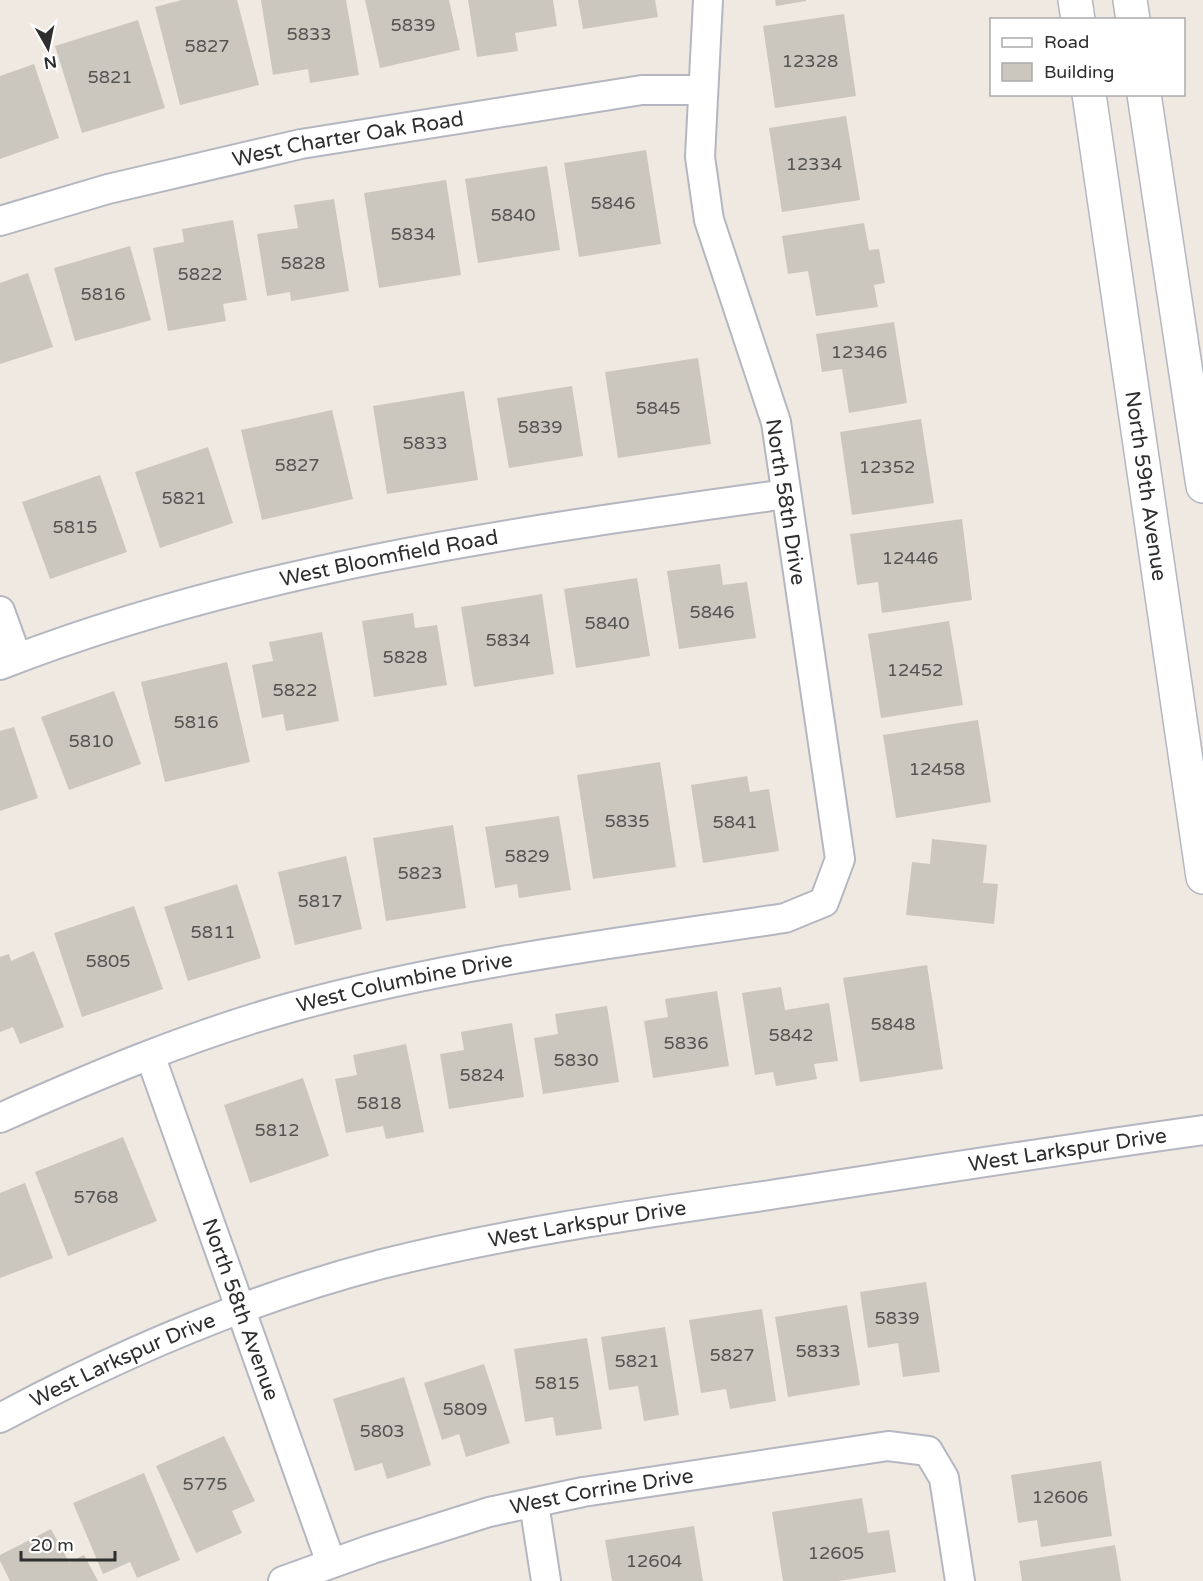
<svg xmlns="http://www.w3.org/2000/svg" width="1203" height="1581" font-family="'Varela Round',sans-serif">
<rect width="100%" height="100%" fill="#efe9e1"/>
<path fill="#cbc7bf" d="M182,0H237L259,85L180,105L155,7Z
M261,0H346L359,75L310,83L308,69L273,75Z
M365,0H449L460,50L380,68Z
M468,0H553L557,26L515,33L518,51L477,57Z
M578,0H655L658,17L583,29Z
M775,0H806V1L776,6Z
M844,14L856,96L775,108L763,26Z
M138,20L165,108L82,133L55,46Z
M34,64L59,138L0,159V76Z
M846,116L860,200L782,212L769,128Z
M646,150L661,244L579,257L564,163Z
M547,166L560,250L478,263L465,179Z
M446,180L461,275L379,288L364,193Z
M334,199L349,291L291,301L290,292L267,296L257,234L298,228L294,205Z
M233,220L247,300L223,304L226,321L168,331L153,248L184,242L182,229Z
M864,223L869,250L879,249L885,283L874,285L878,307L816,316L808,271L788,274L782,236Z
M130,246L151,320L75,341L54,268Z
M28,273L53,347L0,364V283Z
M894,322L907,403L849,413L842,369L822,372L816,334Z
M698,358L711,444L618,458L605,372Z
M572,386L583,456L509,468L497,398Z
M464,391L478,480L387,494L373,406Z
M332,410L353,499L262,520L241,430Z
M921,419L934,503L852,515L840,432Z
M208,447L233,523L160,548L135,472Z
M100,475L127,552L50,579L22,502Z
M962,519L972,600L882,613L878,582L857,585L850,534Z
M720,564L723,585L747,582L756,638L679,649L667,571Z
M637,578L650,656L576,668L564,589Z
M542,594L554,674L474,687L461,607Z
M413,613L415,628L437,625L447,685L374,697L362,621Z
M949,621L963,705L881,718L868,634Z
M322,632L339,721L286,731L283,714L262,718L252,665L273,661L269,642Z
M227,662L250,762L165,782L141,682Z
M114,691L141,764L69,790L41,717Z
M978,720L991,802L896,818L883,735Z
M14,727L38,798L0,811V731Z
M660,762L676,867L593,879L577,775Z
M747,776L750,792L769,789L779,851L703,863L691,785Z
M559,816L571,890L519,898L517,884L495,888L485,827Z
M453,825L466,908L386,921L373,838Z
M932,839L987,845L983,883L998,884L994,924L906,915L912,862L930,864Z
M346,856L362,929L295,945L278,872Z
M237,884L261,958L188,981L164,907Z
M134,906L163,989L82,1017L54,933Z
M34,951L64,1027L20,1044L13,1027L0,1032V957L9,954L11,961Z
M927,965L943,1069L860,1082L843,978Z
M781,987L785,1010L829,1003L838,1061L814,1064L817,1079L776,1086L773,1072L755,1075L742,993Z
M717,991L729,1066L653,1078L644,1021L668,1017L665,999Z
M607,1006L619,1082L543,1094L534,1038L558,1034L555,1014Z
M512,1023L524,1097L449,1109L440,1054L464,1050L461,1032Z
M406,1044L424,1132L386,1139L383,1126L346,1133L335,1079L357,1075L353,1055Z
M303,1078L329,1156L250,1183L224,1105Z
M123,1137L157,1221L68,1256L35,1172Z
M25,1183L53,1258L0,1278V1193Z
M926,1282L940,1372L903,1377L898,1343L868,1348L860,1292Z
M847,1305L860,1385L788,1397L775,1317Z
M762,1309L776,1401L730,1409L726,1389L701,1393L689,1320Z
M665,1327L679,1415L644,1421L638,1386L609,1390L601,1337Z
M587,1338L602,1429L556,1436L553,1417L525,1422L514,1349Z
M484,1364L510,1443L466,1457L459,1434L442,1440L424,1383Z
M404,1377L431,1465L387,1479L382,1463L355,1471L333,1399Z
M224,1436L255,1501L232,1511L242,1533L196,1553L156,1466Z
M1101,1461L1112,1536L1041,1547L1037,1520L1018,1523L1011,1475Z
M144,1473L180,1560L137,1578L130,1562L103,1574L73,1503Z
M862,1498L868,1533L889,1530L896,1572L839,1581H783L772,1512Z
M694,1526L703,1581H612L605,1540Z
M51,1529L69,1562L84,1555L98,1581H10L0,1561V1555Z
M1115,1545L1121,1581H1022L1019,1561Z"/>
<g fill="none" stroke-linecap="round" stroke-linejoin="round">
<g stroke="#b4b7c1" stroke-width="32">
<g id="street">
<path id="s1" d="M0,221L108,189L301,144L642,90H703"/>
<path d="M0,611L17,658"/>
<path id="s2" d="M0,665C251,567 521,531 786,494"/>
<path id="s3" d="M150,1055L331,1563"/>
<path id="s4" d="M0,1118C94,1076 189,1036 289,1008C451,963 618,943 785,918L824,902L840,859L776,422L709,220L700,157L708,0"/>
<path id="s5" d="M0,1418C120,1354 251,1298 382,1264C510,1232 640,1214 770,1195C914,1173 1058,1150 1203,1130"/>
<path d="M534,1503L546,1581"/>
<path id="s6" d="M283,1581L372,1549L489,1512L583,1492L888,1446L928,1451L944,1478L960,1581"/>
</g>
</g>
<g stroke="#b4b7c1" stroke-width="36">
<g id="secondary">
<path d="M1075,0L1078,20"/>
<path d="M1130,0L1133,20"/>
<path id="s7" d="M1089,94L1203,877"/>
<path d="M1144,94L1203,486"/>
</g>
</g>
<use href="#street" stroke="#fff" stroke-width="28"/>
<use href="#secondary" stroke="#fff" stroke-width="33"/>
</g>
<g text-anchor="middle" stroke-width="6" stroke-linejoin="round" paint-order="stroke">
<g font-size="18" fill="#555452">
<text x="413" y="31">5839</text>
<text x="309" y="40">5833</text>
<text x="207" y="52">5827</text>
<text x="810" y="67">12328</text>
<text x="110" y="83">5821</text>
<text x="814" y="170">12334</text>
<text x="613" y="209">5846</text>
<text x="513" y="221">5840</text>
<text x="413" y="240">5834</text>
<text x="303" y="269">5828</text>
<text x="200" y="280">5822</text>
<text x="103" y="300">5816</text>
<text x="859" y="358">12346</text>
<text x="658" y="414">5845</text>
<text x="540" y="433">5839</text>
<text x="425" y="449">5833</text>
<text x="297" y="471">5827</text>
<text x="887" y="473">12352</text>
<text x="184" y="504">5821</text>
<text x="75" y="533">5815</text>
<text x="910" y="564">12446</text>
<text x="712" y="618">5846</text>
<text x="607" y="629">5840</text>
<text x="508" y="646">5834</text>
<text x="405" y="663">5828</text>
<text x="915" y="676">12452</text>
<text x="295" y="696">5822</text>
<text x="196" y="728">5816</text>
<text x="91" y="747">5810</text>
<text x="937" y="775">12458</text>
<text x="627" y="827">5835</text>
<text x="735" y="828">5841</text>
<text x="527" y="862">5829</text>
<text x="420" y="879">5823</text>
<text x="320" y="907">5817</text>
<text x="213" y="938">5811</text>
<text x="108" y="967">5805</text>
<text x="893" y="1030">5848</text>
<text x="791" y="1041">5842</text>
<text x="686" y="1049">5836</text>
<text x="576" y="1066">5830</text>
<text x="482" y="1081">5824</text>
<text x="379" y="1109">5818</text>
<text x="277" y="1136">5812</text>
<text x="96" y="1203">5768</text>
<text x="897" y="1324">5839</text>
<text x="818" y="1357">5833</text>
<text x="732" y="1361">5827</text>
<text x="637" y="1367">5821</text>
<text x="557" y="1389">5815</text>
<text x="465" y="1415">5809</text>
<text x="382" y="1437">5803</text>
<text x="205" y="1490">5775</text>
<text x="1060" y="1503">12606</text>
<text x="836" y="1559">12605</text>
<text x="654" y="1567">12604</text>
</g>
<g font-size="21" fill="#2e2e2e" stroke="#fff">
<text dy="7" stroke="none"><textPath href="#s1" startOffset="358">West Charter Oak Road</textPath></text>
<text dy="7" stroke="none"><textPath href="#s7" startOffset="396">North 59th Avenue</textPath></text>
<text transform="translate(786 502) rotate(81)" y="7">North 58th Drive</text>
<text dy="7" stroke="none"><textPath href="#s2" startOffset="404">West Bloomfield Road</textPath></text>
<text dy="7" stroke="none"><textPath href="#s4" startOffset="428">West Columbine Drive</textPath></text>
<text dy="7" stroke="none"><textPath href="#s5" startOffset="1108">West Larkspur Drive</textPath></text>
<text dy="7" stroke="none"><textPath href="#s5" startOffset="622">West Larkspur Drive</textPath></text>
<text dy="7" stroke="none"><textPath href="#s3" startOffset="270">North 58th Avenue</textPath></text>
<text dy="7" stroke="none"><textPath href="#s5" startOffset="136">West Larkspur Drive</textPath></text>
<text dy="7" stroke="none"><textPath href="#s6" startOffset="332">West Corrine Drive</textPath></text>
</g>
</g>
<rect x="990" y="18" width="195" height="78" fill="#ffffff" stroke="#ababab" stroke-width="1.5"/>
<rect x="1002" y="38" width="30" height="9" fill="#ffffff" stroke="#ababab" stroke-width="1.5"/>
<text x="1044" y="48" font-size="18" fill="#2e2e2e">Road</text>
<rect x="1002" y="63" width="30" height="18" fill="#cbc7bf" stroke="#ababab" stroke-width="1.5"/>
<text x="1044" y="78" font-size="18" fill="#2e2e2e">Building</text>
<g transform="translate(48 48) rotate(171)" stroke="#ffffff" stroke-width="4.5" paint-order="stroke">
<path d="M0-4.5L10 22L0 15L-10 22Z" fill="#2e2e2e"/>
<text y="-9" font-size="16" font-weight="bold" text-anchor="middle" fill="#2e2e2e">N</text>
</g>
<path d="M21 1551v9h94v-9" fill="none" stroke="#2e2e2e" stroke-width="3"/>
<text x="30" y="1551" font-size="18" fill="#2e2e2e" stroke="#ffffff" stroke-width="4.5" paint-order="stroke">20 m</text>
</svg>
